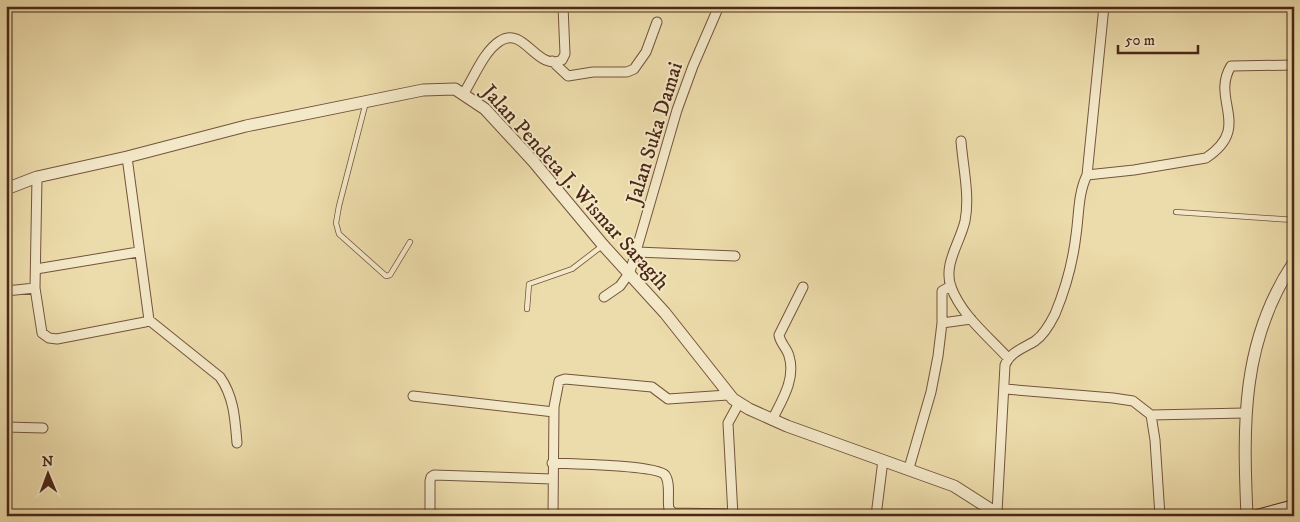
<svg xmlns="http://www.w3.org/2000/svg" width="1300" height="522" font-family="'IM FELL DW Pica',serif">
<rect width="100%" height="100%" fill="#eddcab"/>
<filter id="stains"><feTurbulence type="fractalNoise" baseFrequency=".004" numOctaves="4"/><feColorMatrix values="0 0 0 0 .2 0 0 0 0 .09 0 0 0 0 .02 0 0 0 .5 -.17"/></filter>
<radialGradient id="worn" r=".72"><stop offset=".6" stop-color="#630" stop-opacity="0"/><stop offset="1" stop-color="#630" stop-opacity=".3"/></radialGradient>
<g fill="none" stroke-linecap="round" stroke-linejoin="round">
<g stroke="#74543d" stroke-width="6">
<path id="service" d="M366,102L339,206L336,223L339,234L386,276L390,275L410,242
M1176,212L1294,220
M527,309L529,284L572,269L602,246"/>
</g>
<g stroke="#74543d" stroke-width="11">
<path id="minor" d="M552,61L568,76L593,72H627L634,69L646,52L657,22
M464,93C474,77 484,51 500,41C524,25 537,72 562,60L565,54L563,6
M961,141C963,167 970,196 965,221C960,243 943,264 951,287C962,316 988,336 1008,358
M1087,175L1134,170L1206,158C1253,127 1210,100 1231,66L1294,65
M37,177L35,288L42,333L49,338L57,339L145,322L149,320L127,157
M637,252L735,256
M36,269L138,252
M6,291L35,288
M604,297L620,286L630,272L677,110L693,66L719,6
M149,320L220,377C234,397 235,419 237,443
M942,323L971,319
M1005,389L1113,398L1133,401L1151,415L1155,440L1160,516
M413,396L554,412
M1151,415L1245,413
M772,420C782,400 796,379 789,356C787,348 780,343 779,335L803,287
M6,427L43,428
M552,463C570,464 656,465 665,475C671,483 667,500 669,509L673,513L733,514
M909,468L931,392L938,356L942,323V291L951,286
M997,512L1005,365C1010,352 1024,348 1035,341C1044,335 1050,324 1055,314C1065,290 1073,261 1076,235C1079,215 1078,193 1087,175L1104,6
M430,516V481L431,477L434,475L552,479
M553,516L554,407L559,381L565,379L652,387L668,399L728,395
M733,516L728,423L739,403
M876,516L883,460"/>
</g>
<g stroke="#74543d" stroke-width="13">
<path id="tertiary" d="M6,189L37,177L127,157L246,126L423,90L455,89L485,109L533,161L603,245L665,313L733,399L749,409L787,426L954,486L1001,516
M1247,516C1243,424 1241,341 1294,262"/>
</g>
<g stroke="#4b2718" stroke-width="14">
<path id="secondary" d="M1257,516L1294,506"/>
</g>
<use href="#service" stroke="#f3e8c8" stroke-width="4.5"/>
<use href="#minor" stroke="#f3e8c8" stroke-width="9"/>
<use href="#tertiary" stroke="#f3e8c8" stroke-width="11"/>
<use href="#secondary" stroke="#f3e8c8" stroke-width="12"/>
</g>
<g text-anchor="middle" stroke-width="4" stroke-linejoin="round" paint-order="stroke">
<g font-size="21" fill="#4b2718" stroke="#f3e8c8">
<text transform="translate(654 133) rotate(-73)" y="7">Jalan Suka Damai</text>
<text transform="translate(576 187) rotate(48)" y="7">Jalan Pendeta J. Wismar Saragih</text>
</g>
</g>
<rect width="1300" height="522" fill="none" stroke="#eddcab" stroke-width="25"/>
<rect x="8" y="8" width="1285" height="507" fill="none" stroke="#4b2718" stroke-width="2.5"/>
<rect x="12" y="12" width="1275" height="497" fill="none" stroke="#4b2718"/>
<g transform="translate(48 474) rotate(359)" stroke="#f3e8c8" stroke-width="4" paint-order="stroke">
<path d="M0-4L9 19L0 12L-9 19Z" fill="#4b2718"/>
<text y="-8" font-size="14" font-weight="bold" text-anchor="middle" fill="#4b2718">N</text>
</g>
<path d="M1118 45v8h80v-8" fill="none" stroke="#4b2718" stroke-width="2.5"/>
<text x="1125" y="45" font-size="15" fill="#4b2718" stroke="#f3e8c8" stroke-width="4" paint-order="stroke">50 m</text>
<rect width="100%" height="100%" filter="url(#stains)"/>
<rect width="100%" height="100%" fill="url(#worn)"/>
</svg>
